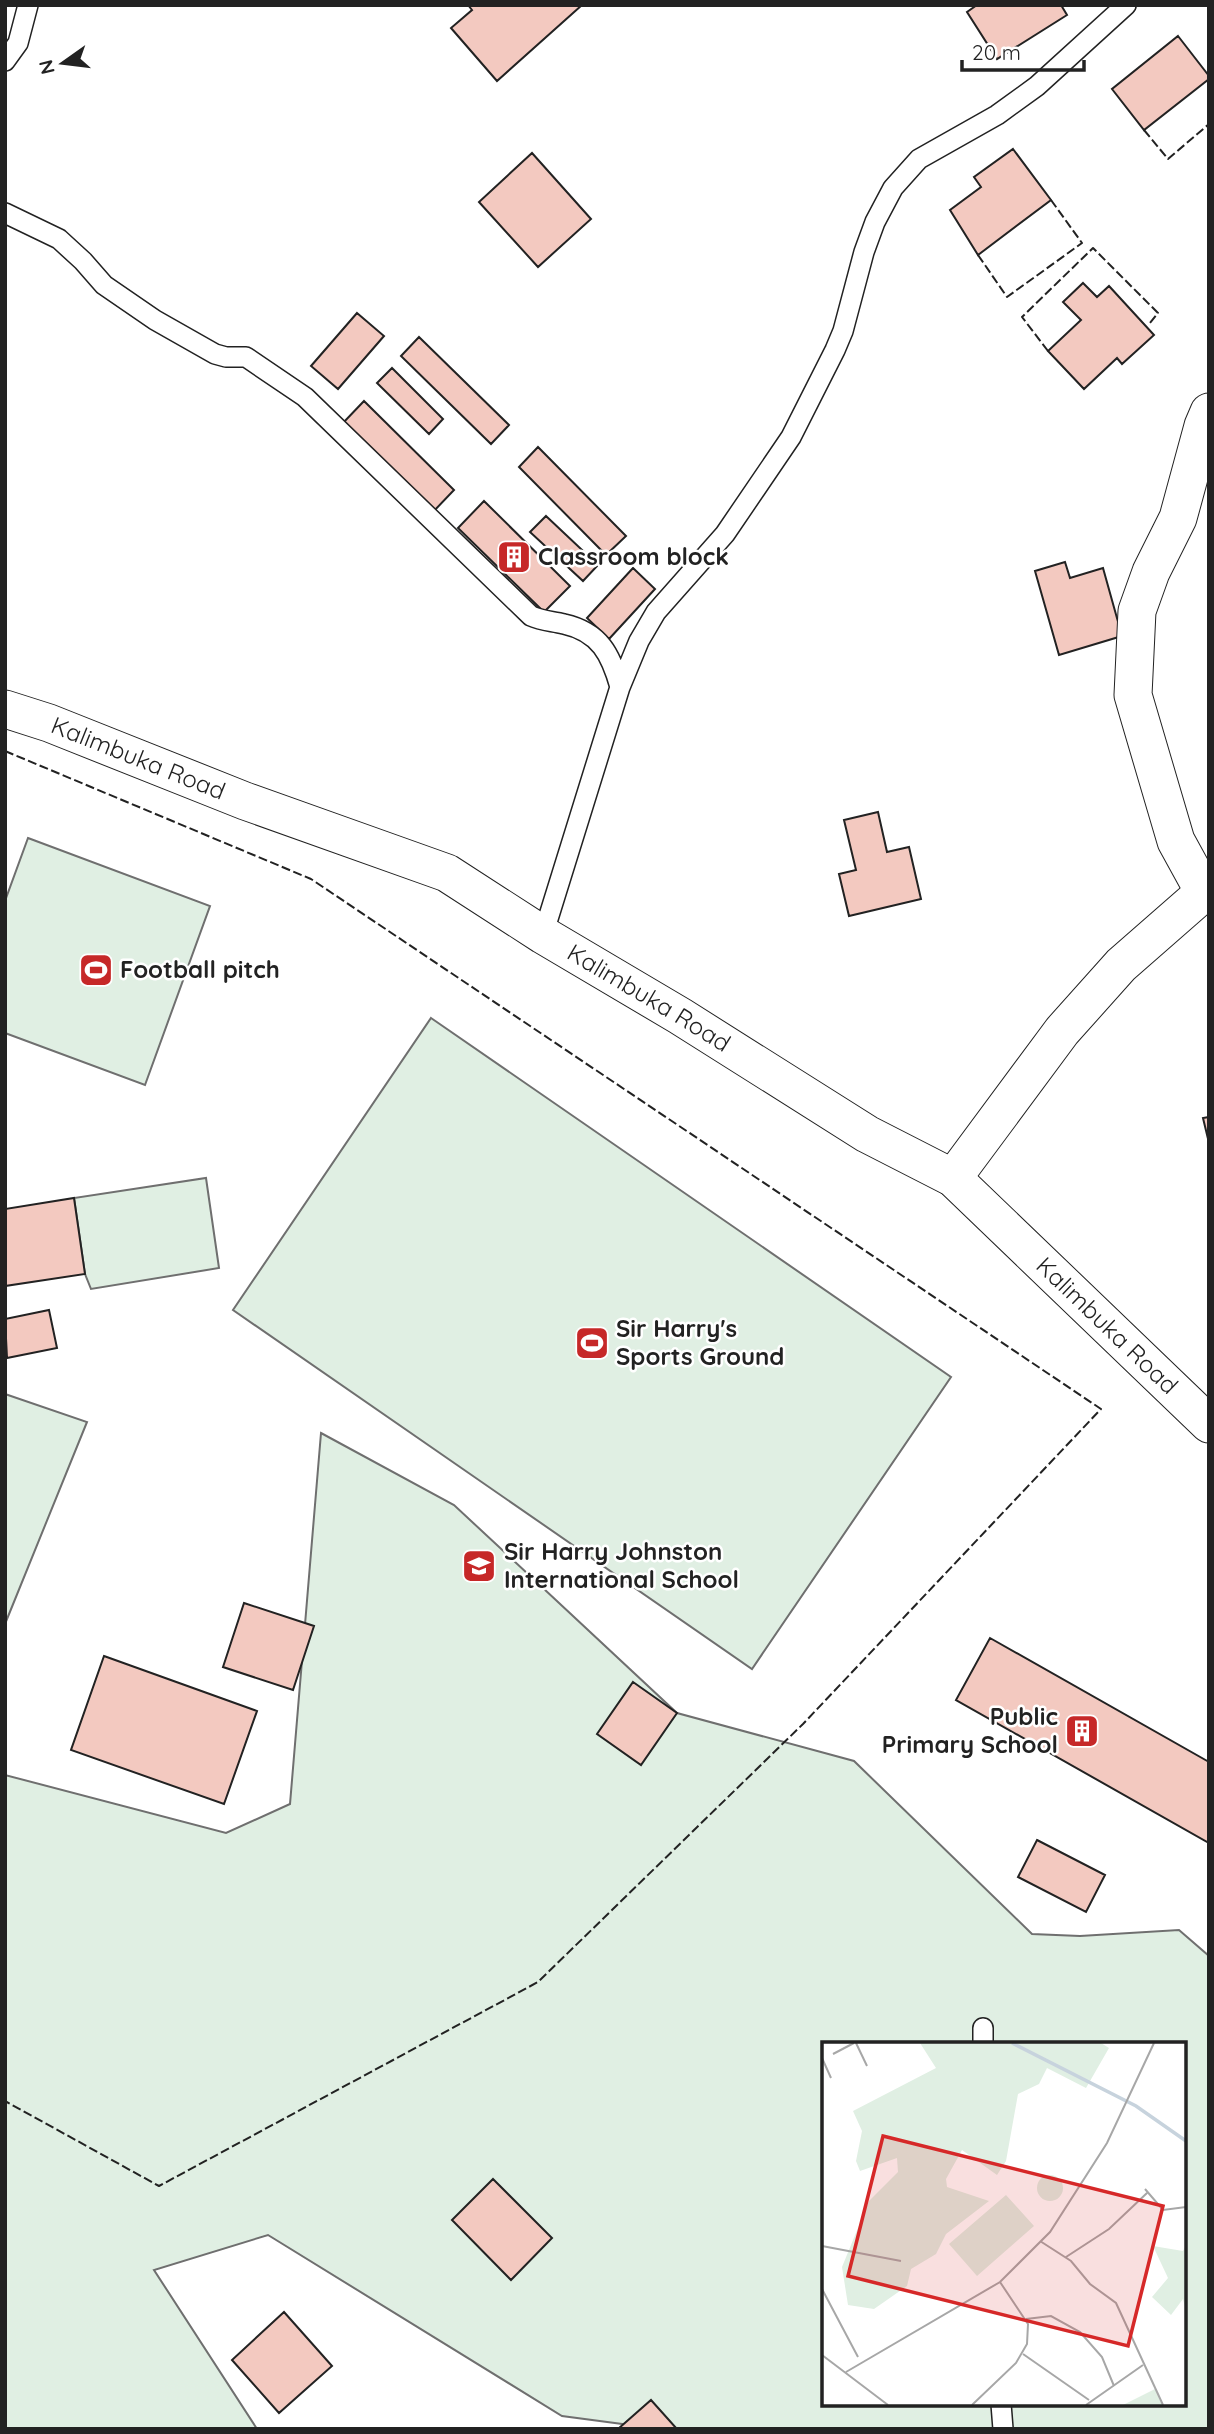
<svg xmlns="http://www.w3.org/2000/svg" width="1214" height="2434" font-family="Quicksand,sans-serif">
<rect width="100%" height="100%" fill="#fff"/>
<path fill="#e0efe3" stroke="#6f6f6f" stroke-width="2" fill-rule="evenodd" d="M28,838L210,906L145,1085L5,1033V901Z
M431,1018L951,1377L752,1669L233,1310Z
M206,1178L219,1268L91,1289L85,1274L74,1198Z
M5,1394L87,1422L5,1624Z
M321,1433L454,1505L677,1713L854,1761L1032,1934L1080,1936L1179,1930L1209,1956V2429H660L562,2416L268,2235L154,2270L257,2429H5V1775L226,1833L290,1804ZM824,2044H1184V2404H824Z"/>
<path fill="#f3c9c0" stroke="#222" stroke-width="2" d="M468,5H582L497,81L451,28L472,10Z
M977,5H1061L1067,15L997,59L967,12Z
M1178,36L1209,76V79L1144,130L1112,89Z
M1013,149L1051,200L978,255L950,210L981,187L974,177Z
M532,153L591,219L538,267L479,202Z
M1083,283L1097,297L1109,286L1154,335L1122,364L1117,358L1084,389L1048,351L1081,320L1063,302Z
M357,313L384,336L338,389L311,366Z
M419,337L509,425L491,444L401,356Z
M392,368L443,419L429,434L377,383Z
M364,401L454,490L432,513L342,424Z
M538,447L626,536L606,555L519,467Z
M484,501L570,586L544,612L458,528Z
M546,516L598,565L583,581L530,532Z
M1065,562L1070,578L1103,568L1122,636L1059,655L1035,571Z
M633,568L655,589L609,639L587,618Z
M878,812L887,852L909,847L921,899L849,916L839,874L856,870L844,820Z
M1209,1117V1143L1203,1118Z
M74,1198L85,1274L5,1286V1209Z
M49,1310L57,1348L7,1358L5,1319Z
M244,1603L314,1626L293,1690L223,1667Z
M990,1638L1209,1762V1843L956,1700Z
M104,1656L257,1711L224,1804L71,1750Z
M633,1682L677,1713L641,1765L597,1734Z
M1037,1840L1105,1875L1086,1912L1018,1877Z
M493,2179L552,2238L511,2280L452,2220Z
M284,2312L332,2366L279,2413L232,2360Z
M651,2400L677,2429H618Z"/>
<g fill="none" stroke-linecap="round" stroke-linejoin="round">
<g stroke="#222" stroke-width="22">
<path id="lane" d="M5,61L18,43L28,5
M5,213L59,239L83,261L104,285L155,320L215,354L226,357H246L305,397L531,616C542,621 552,621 564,624C600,632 611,655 620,687
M543,935L620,687L639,641L656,612L725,534L791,437L835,350L843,331L864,252L875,222L893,188L919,159L997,115L1037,86L1126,5
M983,2028V2044
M1001,2404L1003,2429"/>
</g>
<g stroke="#222" stroke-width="39">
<g id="street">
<path id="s1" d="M5,709L49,723L245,801L447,873L543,935L680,1016L867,1134L953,1178L1209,1424"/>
<path d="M1204,892L1176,841L1133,695L1137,611L1151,572L1178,518L1203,426L1209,412"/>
<path d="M953,1178L1062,1031L1121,965L1209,888"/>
</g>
</g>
<use href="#lane" stroke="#fff" stroke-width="19"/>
<use href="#street" stroke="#fff" stroke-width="37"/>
<path stroke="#222" stroke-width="2" stroke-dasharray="9 3.5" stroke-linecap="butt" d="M1144,130L1168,159L1209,124
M978,255L1007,297L1082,243L1051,200
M1048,351L1022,317L1093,248L1158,313L1150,323
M5,751L311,879L1101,1409L803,1724L538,1982L159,2186L5,2101"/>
</g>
<defs>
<g id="building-square" transform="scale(1.75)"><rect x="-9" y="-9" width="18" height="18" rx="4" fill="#c62828" stroke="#fff"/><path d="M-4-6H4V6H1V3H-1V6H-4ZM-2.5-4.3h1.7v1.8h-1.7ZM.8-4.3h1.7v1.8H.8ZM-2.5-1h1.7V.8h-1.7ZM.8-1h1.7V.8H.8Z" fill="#fff"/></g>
<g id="stadium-square" transform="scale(1.75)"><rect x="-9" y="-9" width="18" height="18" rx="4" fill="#c62828" stroke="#fff"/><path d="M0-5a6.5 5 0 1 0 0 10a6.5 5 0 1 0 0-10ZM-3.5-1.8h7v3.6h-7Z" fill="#fff"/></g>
<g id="school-square" transform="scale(1.75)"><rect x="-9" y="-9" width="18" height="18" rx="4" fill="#c62828" stroke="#fff"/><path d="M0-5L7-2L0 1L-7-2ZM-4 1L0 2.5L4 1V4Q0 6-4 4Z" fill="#fff"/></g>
</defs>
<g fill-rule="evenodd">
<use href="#building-square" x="514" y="557"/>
<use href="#stadium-square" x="96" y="970"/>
<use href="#stadium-square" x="592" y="1343"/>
<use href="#school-square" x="479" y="1566"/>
<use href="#building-square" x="1082" y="1731"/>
</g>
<g text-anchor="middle" stroke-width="5" stroke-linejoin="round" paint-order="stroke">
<g font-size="24" font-weight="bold" fill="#222" stroke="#fff" text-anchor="start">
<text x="538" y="565">Classroom block</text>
<text x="120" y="978">Football pitch</text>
<text x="616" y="1337">Sir Harry's<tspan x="616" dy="28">Sports Ground</tspan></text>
<text x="504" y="1560">Sir Harry Johnston<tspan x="504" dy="28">International School</tspan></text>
<text x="1058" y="1725" text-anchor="end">Public<tspan x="1058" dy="28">Primary School</tspan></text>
</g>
<g font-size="24" fill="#222" stroke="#fff">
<text dy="8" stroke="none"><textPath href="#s1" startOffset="142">Kalimbuka Road</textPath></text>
<text dy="8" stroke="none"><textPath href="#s1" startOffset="709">Kalimbuka Road</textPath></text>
<text dy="8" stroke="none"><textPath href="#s1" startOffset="1276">Kalimbuka Road</textPath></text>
</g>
</g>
<g transform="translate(822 2042)">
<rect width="364" height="364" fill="#fff"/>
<path d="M98,1H279L287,6L264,46L225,26L217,42L196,52L184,119L175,133L140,108L124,137L125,145L167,159L124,192L114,212L89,227L85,244L52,267L26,263L20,225L47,159L76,130L75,116L38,129L34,119L40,89L31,69L114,26ZM215 146a13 13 0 1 1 26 0a13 13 0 1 1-26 0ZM184,153L212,184L155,234L127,202ZM364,203V269L361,257L349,273L330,255L346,236L331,204L361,209ZM333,347L340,363H301Z" fill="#e0efe3"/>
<path fill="none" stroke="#c7d3dd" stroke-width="3.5" d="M190,1L314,64L364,99"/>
<path fill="none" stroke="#a7a7a7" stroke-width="2" d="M34,1L45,24M11,12L32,1M0,16L9,36M323,147L341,168L364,165M218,199L249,219L268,242L294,261L341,363M0,204L79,219M244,215L287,187L325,151M0,247L36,315M204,277L229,274L258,290L280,315L292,344M201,312L267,358M0,313L66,363M24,330L178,240L228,190L285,101L332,1M150,363L194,321L205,302L206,282L178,240M264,363L321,323"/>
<path fill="#d62828" fill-opacity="0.15" stroke="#d62828" stroke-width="3.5" d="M61,94L341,164L306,304L26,234Z"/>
<rect width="364" height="364" fill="none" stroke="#222" stroke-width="3.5"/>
</g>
<rect width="1214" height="2434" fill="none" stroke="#222222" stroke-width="14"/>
<g transform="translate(63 63) rotate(256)" stroke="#ffffff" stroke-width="5" paint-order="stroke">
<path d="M0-5L12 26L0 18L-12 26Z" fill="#222222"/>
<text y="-10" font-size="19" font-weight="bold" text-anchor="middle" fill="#222222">N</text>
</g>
<path d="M962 60v10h122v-10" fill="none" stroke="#222222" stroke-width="3.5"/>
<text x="972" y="60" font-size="21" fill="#222222" stroke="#ffffff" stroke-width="5" paint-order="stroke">20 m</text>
</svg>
